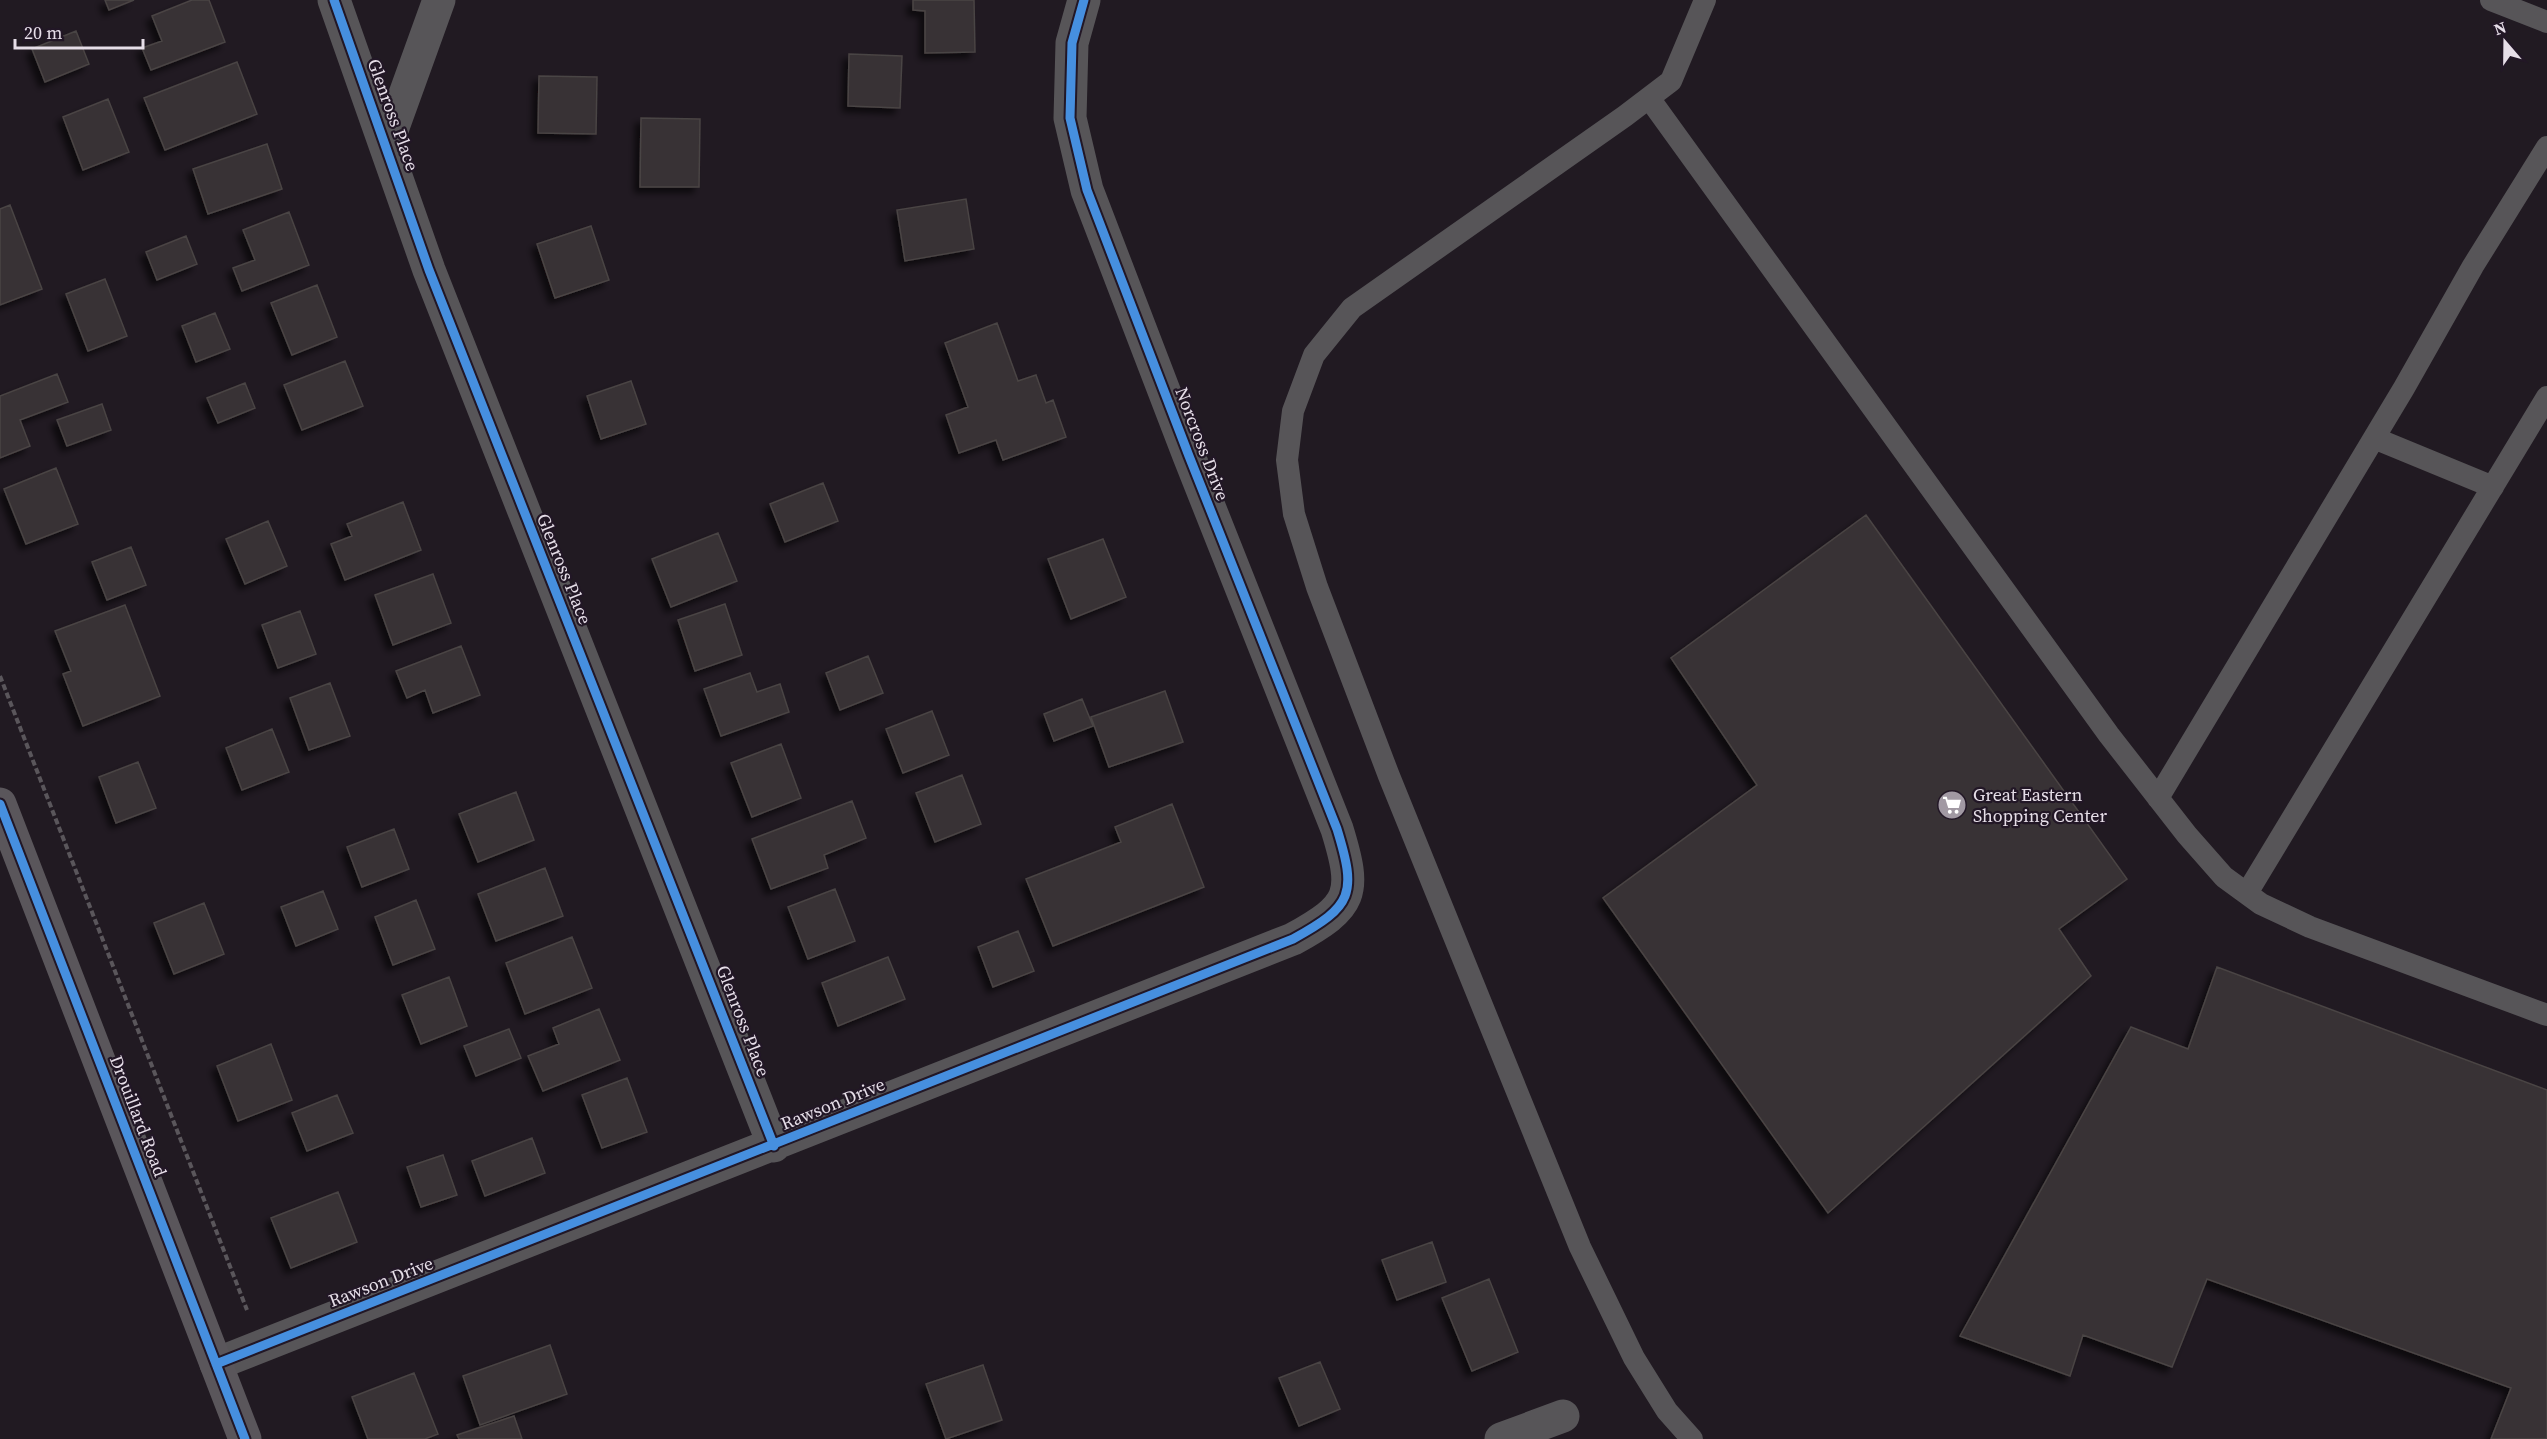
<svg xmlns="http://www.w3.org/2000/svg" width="2547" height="1439" font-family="'Source Serif 4',serif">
<defs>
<filter id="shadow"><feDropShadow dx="-5.5" dy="5.5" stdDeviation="3" flood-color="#0009"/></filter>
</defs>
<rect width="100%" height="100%" fill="#211a22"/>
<path fill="#383234" stroke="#4a4444" stroke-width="1.5" filter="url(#shadow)" d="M105,0H134L109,10Z
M192,0H209L225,42L151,70L142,48L162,41L152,16Z
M913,0H974L975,52L925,53V11L913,10Z
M76,31L89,64L45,82L32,49Z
M849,54L902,56L900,108L848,106Z
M237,62L257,114L165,150L144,98Z
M539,76L597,77L596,134L538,133Z
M108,99L129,152L83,170L63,117Z
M641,118L700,119L699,187H640Z
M267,144L282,189L208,214L193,169Z
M966,199L974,249L905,261L897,210Z
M10,205L42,289L0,305V209Z
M289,212L309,265L242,291L233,268L255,260L243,230Z
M591,226L609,280L555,298L537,244Z
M186,236L197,264L157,280L146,252Z
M105,279L127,336L88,351L66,294Z
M317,285L337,337L292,355L271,303Z
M215,313L230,349L196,362L182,326Z
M997,323L1018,381L1036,375L1046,403L1053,400L1066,437L1003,460L996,440L959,453L946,415L968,407L945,343Z
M345,361L363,406L302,430L284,385Z
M57,374L68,402L20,420L30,446L0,458V396Z
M631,381L646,424L601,439L587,396Z
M245,383L255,408L218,423L207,398Z
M102,404L111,430L67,446L57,420Z
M56,468L78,524L26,544L4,489Z
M823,483L838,521L785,542L770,504Z
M403,502L421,550L345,580L331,544L352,536L347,524Z
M1866,515L2127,879L2059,929L2091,976L1828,1213L1603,898L1757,785L1671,658Z
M268,521L287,566L245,584L226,539Z
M718,533L737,581L671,607L652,559Z
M1103,539L1126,597L1071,619L1048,559Z
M131,547L146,585L107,600L92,562Z
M433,574L451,623L393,645L375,595Z
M725,604L742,655L695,671L678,620Z
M125,605L160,696L83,726L63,674L71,671L55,631Z
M300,611L316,654L278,668L262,625Z
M461,646L480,695L433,713L425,690L407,698L396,671Z
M868,656L883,693L840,710L826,673Z
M750,673L757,692L780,684L789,712L721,736L704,689Z
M330,683L350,736L309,750L290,698Z
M1165,691L1183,742L1109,767L1091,717Z
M1082,699L1093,726L1054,741L1044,714Z
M932,711L949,755L903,773L886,729Z
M272,729L289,772L242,790L226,748Z
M781,744L801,798L752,817L731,763Z
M138,762L156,808L116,823L99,777Z
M962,775L981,824L935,842L916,793Z
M516,792L534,840L478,862L459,814Z
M852,801L866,838L824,855L828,868L771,889L752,839Z
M1172,804L1204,887L1053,946L1026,879L1121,842L1115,827Z
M394,829L409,869L362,887L347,847Z
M545,868L563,916L496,941L478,894Z
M835,889L855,941L808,959L788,907Z
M323,891L338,929L296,946L281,907Z
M416,900L435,949L393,965L375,917Z
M204,903L224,954L174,974L154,923Z
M1018,931L1034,971L993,987L978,947Z
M572,937L592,988L525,1014L506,963Z
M888,957L905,999L838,1026L822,983Z
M2217,967L2547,1090V1439H2491L2511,1388L2207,1279L2172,1367L2083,1335L2070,1376L1960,1336L2131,1027L2188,1049Z
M449,977L467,1026L421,1044L402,995Z
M599,1009L620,1060L543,1091L528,1056L559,1044L553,1028Z
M509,1029L521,1058L476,1076L464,1046Z
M271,1044L292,1100L238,1121L217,1066Z
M627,1078L647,1132L602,1148L582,1095Z
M337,1095L353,1133L307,1151L292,1113Z
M532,1138L545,1173L485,1196L472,1161Z
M443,1155L457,1195L421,1207L407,1167Z
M338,1192L357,1242L291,1268L271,1218Z
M1432,1242L1446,1282L1397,1300L1382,1260Z
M1489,1279L1518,1352L1472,1371L1442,1298Z
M550,1345L567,1394L480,1425L463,1376Z
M1320,1362L1340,1409L1299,1426L1279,1378Z
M983,1365L1002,1420L946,1439L926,1384Z
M414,1373L438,1434L425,1439H368L352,1397Z
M514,1416L522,1439H459L457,1435Z"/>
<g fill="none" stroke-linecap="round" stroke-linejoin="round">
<path stroke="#5a565b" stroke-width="4" stroke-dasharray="6 3" stroke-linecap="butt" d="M0,676L247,1310"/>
<path stroke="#575558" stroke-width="22" d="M2491,0L2547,22
M1649,98L2109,735L2187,835L2224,877L2261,904L2310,927L2547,1015
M2374,438L2493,487
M2158,798L2404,388L2473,266L2547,147
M2247,893L2547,397
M1692,1439L1667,1411L1634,1358L1580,1247L1389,776L1317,587L1294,514L1287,460L1293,411L1314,355L1352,308L1625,116L1671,81L1705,0"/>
<path stroke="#575558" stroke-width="33" d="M334,0L429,270L774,1146
M387,144L439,0
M216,1364L1293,939C1353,906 1357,894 1337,829L1189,456L1087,190L1070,118L1072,43L1084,0
M1501,1439L1563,1416"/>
<path stroke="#5a565b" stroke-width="33" d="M0,804L245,1439"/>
<g stroke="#221726" stroke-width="13">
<path id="cycleway" d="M334,0L429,270L774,1146
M0,804L245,1439
M216,1364L1293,939C1353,906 1357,894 1337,829L1189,456L1087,190L1070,118L1072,43L1084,0"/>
</g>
<use href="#cycleway" stroke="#468fdf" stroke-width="9"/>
</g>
<defs>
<g id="supermarket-disc" transform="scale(1.5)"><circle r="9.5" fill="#a199a3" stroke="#221726"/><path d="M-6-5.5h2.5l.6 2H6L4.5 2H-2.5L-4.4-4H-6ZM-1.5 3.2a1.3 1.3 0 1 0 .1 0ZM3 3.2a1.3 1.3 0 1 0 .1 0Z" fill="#fff"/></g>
</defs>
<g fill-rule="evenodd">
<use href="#supermarket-disc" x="1952" y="805"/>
</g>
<g text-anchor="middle" stroke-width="4.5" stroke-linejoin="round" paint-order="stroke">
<g font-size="18" fill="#e6dee8" stroke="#221726">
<text transform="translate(393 115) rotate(70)" y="6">Glenross Place</text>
<text transform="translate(1202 444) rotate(69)" y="6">Norcross Drive</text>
<text transform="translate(564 569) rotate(68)" y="6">Glenross Place</text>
<text transform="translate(743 1021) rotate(69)" y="6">Glenross Place</text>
<text transform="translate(833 1104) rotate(-22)" y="6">Rawson Drive</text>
<text transform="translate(138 1116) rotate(69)" y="6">Drouillard Road</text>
<text transform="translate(381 1282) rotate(-21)" y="6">Rawson Drive</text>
</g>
<g font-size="18" fill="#e6dee8" stroke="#221726" text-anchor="start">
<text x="1973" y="801">Great Eastern<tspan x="1973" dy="21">Shopping Center</tspan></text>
</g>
</g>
<g transform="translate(2505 42) rotate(340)" stroke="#221726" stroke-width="4.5" paint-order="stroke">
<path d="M0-4.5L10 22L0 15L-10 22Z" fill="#e6dee8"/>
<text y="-9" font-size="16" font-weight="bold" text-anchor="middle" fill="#e6dee8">N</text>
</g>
<path d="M15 39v9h128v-9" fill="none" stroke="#e6dee8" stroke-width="3"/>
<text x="24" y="39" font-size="18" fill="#e6dee8" stroke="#221726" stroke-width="4.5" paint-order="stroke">20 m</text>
</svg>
